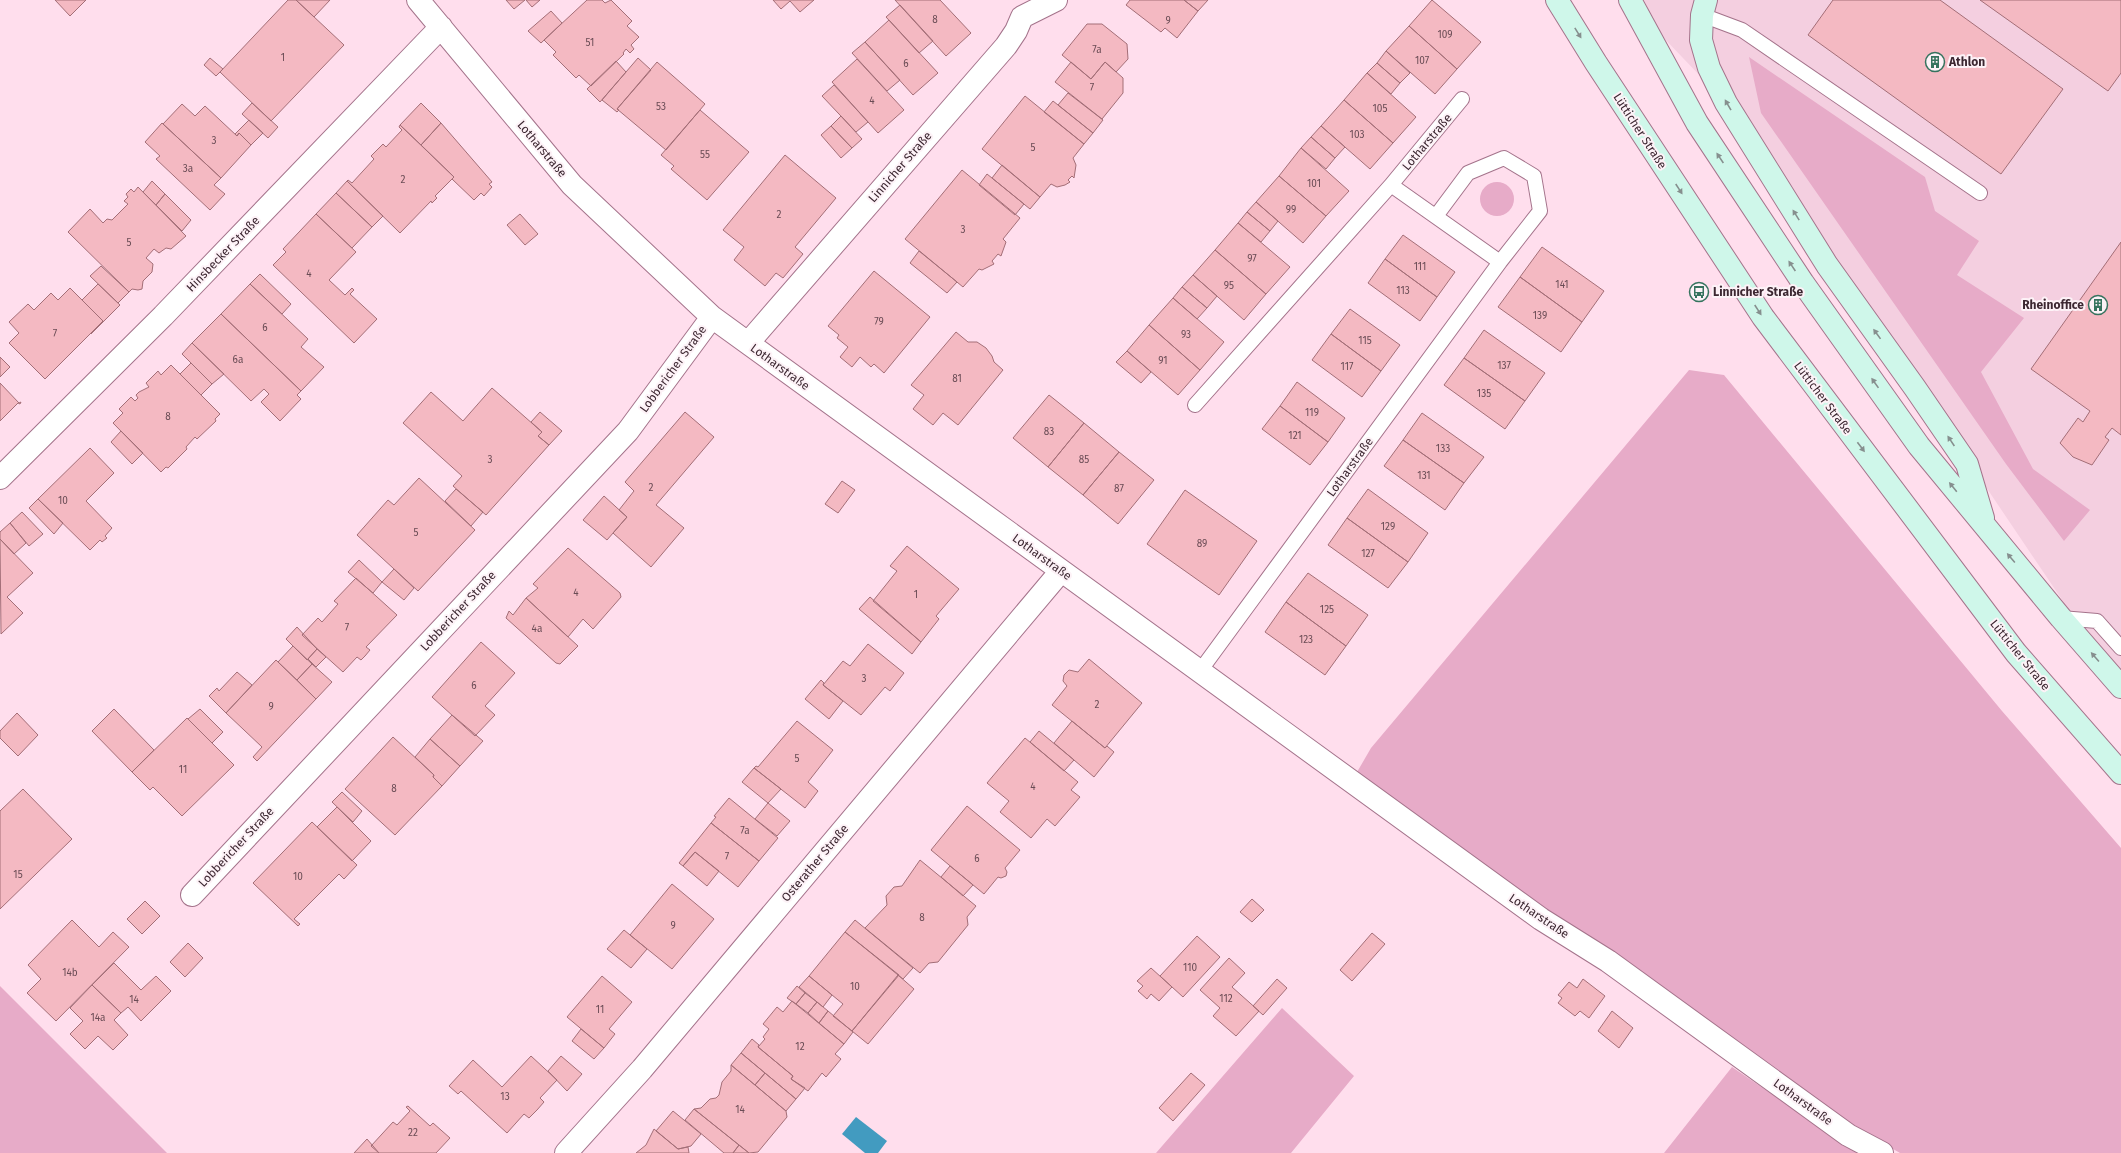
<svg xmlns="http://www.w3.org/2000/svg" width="2121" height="1153" font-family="'Fira Sans',sans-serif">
<rect width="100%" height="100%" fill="#ffdeed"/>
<path fill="#f4cfe0" d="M1644,0H2121V670L2075,619L1729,106L1659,33Z"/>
<path fill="#e7abc8" d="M1749,57L1925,177L1935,211L1979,241L1957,275L2024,318L1981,372L2033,469L2090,510L2064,541L2006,464L1761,113Z
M1480 199a17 17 0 1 1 34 0a17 17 0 1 1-34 0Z
M1689,370L1724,375L2002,711L2121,848V1153H1900L1821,1107L1353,779L1371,748Z
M0,986L167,1153H0Z
M1282,1008L1354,1076L1291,1153H1156Z
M1732,1067L1839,1140L1863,1153H1664Z"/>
<path fill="#429bc0" d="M856,1117L887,1141L878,1153H865L842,1134Z"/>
<path fill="#f4b9c2" stroke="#a36e77" d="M55,0H86L70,16Z
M288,0H296L344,45L271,121L220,72Z
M296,0H330L314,17Z
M506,0H525L514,9Z
M526,0H540L532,7Z
M587,0H602L605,3L611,0L632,21L627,26L639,37L631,45L634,49L630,53L626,49L623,53L624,54L591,86L579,75L576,78L553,55L556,52L544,40Z
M773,0H814L800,12L790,1L781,9Z
M895,0H940L971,33L946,56Z
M1130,0H1184L1198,11L1177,38L1165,28L1161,32L1126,5Z
M1184,0H1208L1198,11Z
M1432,0L1481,42L1457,69L1409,26Z
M1833,0H1940L2063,89L2001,174L1808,35Z
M1980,0H2121V73L2108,91Z
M900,5L933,41L919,53L886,17Z
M551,11L562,23L541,43L528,31Z
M889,20L938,73L913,95L865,42Z
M1087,24H1102L1127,44L1128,59L1116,72L1105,62L1091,79L1062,55Z
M1409,26L1457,69L1435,94L1386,51Z
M865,42L900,80L887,91L852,53Z
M1386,51L1410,73L1400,83L1377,63Z
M210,58L223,69L216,76L204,65Z
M638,58L651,70L617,109L619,110L617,112L602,100Z
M857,59L904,110L878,133L832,82Z
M616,61L626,72L600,102L587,89Z
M657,62L705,104L666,150L617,109Z
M1071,62L1091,79L1105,62L1123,78V93L1102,119L1055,82Z
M1377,63L1400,83L1391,94L1367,73Z
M1367,73L1416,117L1393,143L1344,100Z
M834,85L868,122L856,132L822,96Z
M1068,93L1103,120L1093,133L1058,105Z
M1025,96L1084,144L1073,158L1076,165L1074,178L1072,176L1068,180L1070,182L1065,185L1057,187L1051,184L1040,197L982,149Z
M1344,100L1393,143L1370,169L1321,126Z
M1053,101L1093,133L1084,144L1044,112Z
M252,103L278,127L268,138L242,114Z
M421,103L441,123L421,145L400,125Z
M182,104L195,116L205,106L237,136L239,133L251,145L221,178L163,124Z
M700,110L749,152L707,200L671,169L674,166L661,155Z
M841,116L862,139L852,148L831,126Z
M249,120L263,133L251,145L239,133L237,136L235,134Z
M162,123L221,178L214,185L225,194L210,210L156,159L160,156L145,142Z
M441,123L492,182L489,184L492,187L484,196L481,193L474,200L452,179L454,177L421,145Z
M400,125L454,177L435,196L437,198L432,203L431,201L400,233L347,181L348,180L352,183L374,159L371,156L383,144L386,147L402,130L399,127Z
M831,126L852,148L841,158L821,135Z
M1321,126L1345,147L1335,158L1311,137Z
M1311,137L1335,158L1326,169L1301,148Z
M1301,148L1349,191L1326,216L1279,176Z
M785,155L836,198L795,247L803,254L783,278L776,273L765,286L734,260L744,247L723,230Z
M1002,165L1040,197L1030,209L992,178Z
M962,170L1020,218L1003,239L1006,242L1001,256L998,254L992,261L994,264L982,270L979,269L963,287L905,239Z
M987,174L1024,204L1015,215L979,185Z
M1279,176L1326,216L1303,243L1256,202Z
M152,181L165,194L156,205L143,192Z
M347,181L383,216L372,227L336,193Z
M138,187L186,236L171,249L166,248L159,253L154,249L146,258L153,264L152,272L143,281L142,289L138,290L132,289L129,292L68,232L90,209L103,223L107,219L112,220L128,204L124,201L128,197L126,194L131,189L134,192Z
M336,193L372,227L352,248L316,214Z
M165,194L191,220L182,231L156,205Z
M1256,202L1278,221L1270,231L1247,212Z
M1247,212L1270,231L1261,242L1238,223Z
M316,214L356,252L329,280L345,295L352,288L354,290L350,294L377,319L354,343L273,265L286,252L283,249Z
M520,214L538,234L525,245L507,225Z
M1238,223L1290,267L1266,294L1215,250Z
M1403,235L1455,272L1437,297L1385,259Z
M2121,242V435L2112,428L2105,437L2109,440L2092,465L2073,457L2060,443L2078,418L2083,422L2090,411L2031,369Z
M1542,247L1604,291L1582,322L1520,277Z
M1215,250L1266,294L1244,320L1193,275Z
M919,251L957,282L947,293L910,263Z
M1385,259L1437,297L1420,321L1368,283Z
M101,266L129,292L118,303L90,276Z
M874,271L930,317L884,373L874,364L871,367L860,357L852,367L840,357L848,347L837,338L839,335L828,326Z
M260,274L291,304L282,314L250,284Z
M1193,275L1217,296L1207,308L1182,287Z
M1520,277L1582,322L1561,352L1498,307Z
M98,284L120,305L91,334L103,321L82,300Z
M250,284L308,339L301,347L324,367L301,391L221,314Z
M1182,287L1207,308L1197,319L1173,298Z
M70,288L103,321L45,379L9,343L19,333L9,322L28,304L34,310L51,293L58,300Z
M1173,298L1224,342L1200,370L1149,325Z
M1350,309L1400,345L1381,371L1331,334Z
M221,314L301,391L297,395L301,399L280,421L261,402L269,394L264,389L251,401L192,343Z
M1149,325L1200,370L1178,395L1127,351Z
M1484,330L1545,373L1525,401L1464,358Z
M956,332L968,342H977L986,348L992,356L994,362L1003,370L958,425L943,413L933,425L913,409L924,395L911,385Z
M1331,334L1381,371L1362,397L1312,360Z
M192,343L224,374L212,384L182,354Z
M1127,351L1151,372L1141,383L1116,362Z
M0,357L10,367L0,377Z
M1464,358L1525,401L1505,429L1444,385Z
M191,363L212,384L201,395L180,374Z
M171,365L220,414L215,419L216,421L197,439L195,437L186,447L187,449L168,468L166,467L161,472L113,423L123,413L119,409L131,397L135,401L138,398L136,395L139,392L149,387L146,383L158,371L161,375Z
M1297,382L1345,418L1328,442L1280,406Z
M0,383L19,403L21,402L20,404L18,403L0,421Z
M492,388L542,432L538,436L549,445L486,515L453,486L462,476L403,423L431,392L463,421Z
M1049,395L1084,423L1048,467L1013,438Z
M1280,406L1328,442L1310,465L1262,429Z
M540,412L562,431L549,445L538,436L542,432L531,422Z
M685,412L714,437L656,505L684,528L651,567L613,533L627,517L619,510L634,491L625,482Z
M1422,413L1484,457L1464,483L1403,440Z
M1084,423L1119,452L1083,495L1048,467Z
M121,431L143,453L132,464L111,442Z
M1403,440L1464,483L1445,510L1384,466Z
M90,448L114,473L86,501L112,528L105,536L107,538L102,542L100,540L90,550L38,499Z
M1119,452L1154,480L1118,524L1083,495Z
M419,478L475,530L418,591L357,535L388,500L394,505Z
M842,481L855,490L838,513L825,504Z
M456,489L483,512L471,526L445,501Z
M1368,489L1428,533L1408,562L1347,518Z
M1185,490L1257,541L1219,595L1147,544Z
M604,496L627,517L607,540L583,520Z
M38,499L63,523L54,534L29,508Z
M22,512L43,534L29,546L10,523Z
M1347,518L1408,562L1388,588L1328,545Z
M10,523L26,543L14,554L0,539V532Z
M0,539L33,573L7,597L23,613L1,634Z
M907,546L959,589L936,616L939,619L921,642L873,601L897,571L890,566Z
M568,548L620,593L621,597L593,629L583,619L568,637L526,598L538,588L533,584Z
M359,560L382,582L373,593L348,572Z
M394,569L414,588L404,600L382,582Z
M1308,573L1368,615L1346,646L1286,602Z
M356,578L397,615L366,647L370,650L365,656L361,660L357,657L343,672L302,635L318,618L322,622L338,604L334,601Z
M870,597L921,642L912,654L859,609Z
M526,598L578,646L560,664L556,663L506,618L509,611L513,615Z
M1286,602L1346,646L1325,675L1265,632Z
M297,627L317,649L307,660L286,639Z
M481,642L515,673L485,706L495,715L475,736L432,697Z
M868,644L904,673L890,691L885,687L861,715L823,685L843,661L850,666Z
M293,646L312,664L297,680L278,662Z
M317,649L326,657L316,667L308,659Z
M1089,659L1142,703L1105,748L1052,705L1067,686L1063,681L1064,675L1069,670L1078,672Z
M276,660L316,699L257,761L253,757L262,747L226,713Z
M312,664L332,682L316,699L297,680Z
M237,672L252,685L226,713L209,696L217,688L219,691Z
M821,680L824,683L823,685L843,701L829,719L805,699Z
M114,709L154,750L132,772L92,731Z
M200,709L223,732L212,743L188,719Z
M17,713L38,735L18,756L0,738V731Z
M452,715L483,741L460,766L430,739Z
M187,718L234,765L182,816L153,787L150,790L132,772Z
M797,721L833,750L808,782L818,791L805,808L754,768L756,766L758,767Z
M1072,721L1105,748L1107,746L1114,752L1094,777L1054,743Z
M1039,731L1074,760L1064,771L1030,742Z
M393,737L434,775L433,777L442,786L395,835L345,789Z
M1025,738L1078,782L1071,790L1080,797L1055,826L1047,819L1031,838L1000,812L1009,801L987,783Z
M430,739L460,766L442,786L433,777L434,775L415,757Z
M754,768L781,789L768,803L742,782Z
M23,789L72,839L0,909V811Z
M342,792L362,811L353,822L332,802Z
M729,798L778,838L759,861L711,823L716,817L714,816Z
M768,803L790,821L777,836L755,819Z
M967,806L1020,850L1005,868L1007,872L1006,876L1001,878L998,877L984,894L931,850Z
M337,807L371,841L352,861L317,827Z
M312,822L357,865L344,879L339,874L294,919L300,924L298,926L253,883Z
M711,823L759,861L738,887L695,852L683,866L679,863Z
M695,852L719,871L707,886L683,866Z
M920,860L976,906L967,917L968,925L938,962L929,963L920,973L865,928L887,905L886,896L894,887L902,886Z
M950,866L973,885L963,896L941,877Z
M672,884L714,919L672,969L630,935Z
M1252,899L1264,910L1252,922L1240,912Z
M145,901L160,916L142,934L127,919Z
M72,920L99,947L113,932L129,947L56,1021L27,993L41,979L28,965Z
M855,920L913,968L903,979L845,932Z
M624,930L647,949L631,968L607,949Z
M845,932L899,975L852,1031L833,1016L843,1004L809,976Z
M1372,933L1385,944L1352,981L1340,970Z
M1197,936L1220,957L1183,997L1160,976Z
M188,943L203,958L185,977L170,962Z
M1229,958L1245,973L1232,987L1259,1011L1236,1036L1213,1016L1220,1008L1200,990Z
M114,963L141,990L156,976L171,991L141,1021L128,1007L121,1013L92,985Z
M1151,968L1172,987L1159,1001L1151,994L1147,999L1138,991L1143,986L1137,981Z
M898,975L914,989L868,1044L852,1031Z
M602,976L632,1002L609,1029L615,1034L604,1048L567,1017Z
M809,976L832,995L823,1007L799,987Z
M1277,979L1287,988L1263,1015L1253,1006Z
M1583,979L1605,996L1589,1018L1580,1011L1575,1016L1558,1003L1562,998L1558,995L1569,982L1577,988Z
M92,985L121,1013L114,1020L128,1035L113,1050L98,1036L85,1049L70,1034L83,1021L70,1008Z
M797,986L805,993L796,1004L787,998Z
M805,993L817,1002L808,1013L796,1004Z
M792,1001L844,1044L835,1054L841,1059L826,1077L822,1073L808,1091L791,1079L793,1076L758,1047L765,1039L763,1037L769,1029L763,1024L777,1007L783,1012Z
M817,1002L828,1011L819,1023L808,1013Z
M828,1011L853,1032L844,1044L819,1023Z
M1612,1011L1633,1028L1619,1048L1598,1031Z
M581,1029L604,1048L594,1059L572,1041Z
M752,1039L759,1045L758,1047L793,1076L791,1079L805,1088L796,1099L741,1053Z
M741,1053L765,1073L755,1085L731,1065Z
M531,1056L557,1080L540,1098L544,1102L537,1110L529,1118L524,1114L507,1133L461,1091L458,1094L449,1086L473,1060L502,1087Z
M561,1056L582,1074L567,1091L548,1071Z
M731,1065L786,1111L787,1117L758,1152L749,1153L694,1109L701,1108L710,1099L716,1098L719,1095L722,1082L731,1071Z
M765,1073L796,1099L786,1111L755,1085Z
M1191,1073L1205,1085L1173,1121L1159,1108Z
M408,1106L430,1126L433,1123L450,1138L436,1153H379L371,1146L393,1122L397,1125L410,1111L406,1107Z
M694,1109L739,1145L733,1153H724L685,1120Z
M673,1111L701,1134L691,1146L678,1149L656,1131Z
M654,1129L678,1149L688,1147L689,1153H636L646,1145Z
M367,1139L379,1153H354Z
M739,1145L749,1153H733Z"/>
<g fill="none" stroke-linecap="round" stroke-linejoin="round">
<g stroke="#a4738b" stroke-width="16">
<path id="lane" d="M1702,15L1742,30L1980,193
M1391,185L1462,99
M1436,216L1468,173L1504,158L1534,176L1540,211L1500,262
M1195,405L1391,185L1500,262L1200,671
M2061,618L2097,621L2121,648"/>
</g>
<g stroke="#a4738b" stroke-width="24">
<path id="street" d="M418,0L572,185L712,317L1541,919L1608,961L1848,1135L1882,1153
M748,343L1006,46L1016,31L1022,17L1056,0
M0,478L163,316L441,27
M192,895L628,431L712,317
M566,1153L642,1069L1061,571"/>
</g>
<g stroke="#a4738b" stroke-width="24">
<path id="secondary" d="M1557,0L1596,63L1763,317L2016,653L2121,773
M1630,0L1697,123L1803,283L1919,446L2061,618L2121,687
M1706,0L1702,15L1701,40L1709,68L1726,103L1827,265L1915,388L1967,464L1983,518"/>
</g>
<use href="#lane" stroke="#fff" stroke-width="14"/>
<use href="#street" stroke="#fff" stroke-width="22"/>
<use href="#secondary" stroke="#cff7ea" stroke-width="22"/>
</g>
<defs><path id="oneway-solid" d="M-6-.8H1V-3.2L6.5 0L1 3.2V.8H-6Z"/></defs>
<g fill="#868f8e">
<use href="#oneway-solid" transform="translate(1578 33) rotate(58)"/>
<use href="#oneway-solid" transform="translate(1728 105) rotate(-120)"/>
<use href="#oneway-solid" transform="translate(1720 158) rotate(-124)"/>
<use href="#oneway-solid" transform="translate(1679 189) rotate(57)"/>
<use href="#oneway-solid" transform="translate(1796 215) rotate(-122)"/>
<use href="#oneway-solid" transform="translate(1792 266) rotate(-124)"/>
<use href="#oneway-solid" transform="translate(1758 310) rotate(57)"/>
<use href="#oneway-solid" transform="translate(1877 334) rotate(-126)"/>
<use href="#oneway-solid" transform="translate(1875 383) rotate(-125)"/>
<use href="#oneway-solid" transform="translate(1951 441) rotate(-124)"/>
<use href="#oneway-solid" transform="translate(1861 447) rotate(53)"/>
<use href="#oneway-solid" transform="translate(1953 487) rotate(-129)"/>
<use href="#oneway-solid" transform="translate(2011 558) rotate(-130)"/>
<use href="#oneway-solid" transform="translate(2095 657) rotate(-131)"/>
</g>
<defs>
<g id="building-ring" transform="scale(1)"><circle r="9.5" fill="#fdf2f7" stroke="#36735e" stroke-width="1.5"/><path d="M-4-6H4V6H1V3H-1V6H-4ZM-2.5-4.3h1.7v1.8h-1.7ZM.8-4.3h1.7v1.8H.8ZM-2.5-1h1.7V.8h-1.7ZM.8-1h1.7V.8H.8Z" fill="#36735e"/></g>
<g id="bus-ring" transform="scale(1)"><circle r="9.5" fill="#fdf2f7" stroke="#36735e" stroke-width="1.5"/><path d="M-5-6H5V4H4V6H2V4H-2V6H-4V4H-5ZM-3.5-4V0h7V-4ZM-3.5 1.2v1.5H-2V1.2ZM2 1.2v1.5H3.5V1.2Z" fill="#36735e"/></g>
</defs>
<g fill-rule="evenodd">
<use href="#building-ring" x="1935" y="62"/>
<use href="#bus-ring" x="1699" y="292"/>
<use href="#building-ring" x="2098" y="305"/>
</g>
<g text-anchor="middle" stroke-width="4" stroke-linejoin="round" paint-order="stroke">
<g font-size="10" fill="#6a4c55">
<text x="935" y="23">8</text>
<text x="1168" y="24">9</text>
<text x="1445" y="38">109</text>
<text x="590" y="46">51</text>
<text x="1097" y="53">7a</text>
<text x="283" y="61">1</text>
<text x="1422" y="64">107</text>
<text x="906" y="67">6</text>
<text x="1092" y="91">7</text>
<text x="872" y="104">4</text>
<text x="661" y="110">53</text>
<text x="1380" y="112">105</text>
<text x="1357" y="138">103</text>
<text x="214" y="144">3</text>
<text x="1033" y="151">5</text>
<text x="705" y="158">55</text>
<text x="188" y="172">3a</text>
<text x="403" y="183">2</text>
<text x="1314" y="187">101</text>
<text x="1291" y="213">99</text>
<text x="779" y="218">2</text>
<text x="963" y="233">3</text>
<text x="129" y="246">5</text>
<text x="1252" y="262">97</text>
<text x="1420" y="270">111</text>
<text x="309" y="277">4</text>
<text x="1562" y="288">141</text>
<text x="1229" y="289">95</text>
<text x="1403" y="294">113</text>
<text x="1540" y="319">139</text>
<text x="879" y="325">79</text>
<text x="265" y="331">6</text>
<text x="55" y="337">7</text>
<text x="1186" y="338">93</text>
<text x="1365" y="344">115</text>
<text x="238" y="363">6a</text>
<text x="1163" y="364">91</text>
<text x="1504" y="369">137</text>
<text x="1347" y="370">117</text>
<text x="957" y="382">81</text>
<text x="1484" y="397">135</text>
<text x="1312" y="416">119</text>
<text x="168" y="420">8</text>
<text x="1049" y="435">83</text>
<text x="1295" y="439">121</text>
<text x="1443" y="452">133</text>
<text x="490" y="463">3</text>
<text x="1084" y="463">85</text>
<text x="1424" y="479">131</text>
<text x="651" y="491">2</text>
<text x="1119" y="492">87</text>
<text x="63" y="504">10</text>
<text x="1388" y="530">129</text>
<text x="416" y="536">5</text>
<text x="1202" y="547">89</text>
<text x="1368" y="557">127</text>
<text x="576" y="596">4</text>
<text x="916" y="598">1</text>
<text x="1327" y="613">125</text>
<text x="347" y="631">7</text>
<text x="537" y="632">4a</text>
<text x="1306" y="643">123</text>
<text x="864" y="682">3</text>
<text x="474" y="689">6</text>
<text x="1097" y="708">2</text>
<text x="271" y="710">9</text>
<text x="797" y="762">5</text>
<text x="183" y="773">11</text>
<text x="1033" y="790">4</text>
<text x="394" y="792">8</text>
<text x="745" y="834">7a</text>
<text x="727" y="860">7</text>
<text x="977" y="862">6</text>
<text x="18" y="878">15</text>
<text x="298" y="880">10</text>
<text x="922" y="921">8</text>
<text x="673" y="929">9</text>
<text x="1190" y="971">110</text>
<text x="70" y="976">14b</text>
<text x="855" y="990">10</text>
<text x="1226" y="1002">112</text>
<text x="134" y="1003">14</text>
<text x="600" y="1013">11</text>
<text x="98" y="1021">14a</text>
<text x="800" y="1050">12</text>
<text x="505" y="1100">13</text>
<text x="740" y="1113">14</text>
<text x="413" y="1136">22</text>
</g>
<g font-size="12" font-weight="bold" fill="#3c2731" stroke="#fdf2f7" text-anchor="start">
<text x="1949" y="66">Athlon</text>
<text x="1713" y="296">Linnicher Straße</text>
<text x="2084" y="309" text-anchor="end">Rheinoffice</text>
</g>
<g font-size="12" fill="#3c2731" stroke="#fdf2f7">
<text transform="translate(1640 131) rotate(57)" y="4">Lütticher Straße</text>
<text transform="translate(1427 142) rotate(-50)" y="4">Lotharstraße</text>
<text transform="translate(542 149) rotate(50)" y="4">Lotharstraße</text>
<text transform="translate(900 167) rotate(-49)" y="4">Linnicher Straße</text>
<text transform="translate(223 254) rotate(-46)" y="4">Hinsbecker Straße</text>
<text transform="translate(780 367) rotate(36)" y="4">Lotharstraße</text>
<text transform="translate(673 369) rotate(-54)" y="4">Lobbericher Straße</text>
<text transform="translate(1823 398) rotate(53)" y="4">Lütticher Straße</text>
<text transform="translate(1350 467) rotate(-54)" y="4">Lotharstraße</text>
<text transform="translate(1042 557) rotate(36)" y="4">Lotharstraße</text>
<text transform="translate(458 611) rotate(-47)" y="4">Lobbericher Straße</text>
<text transform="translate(2020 655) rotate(51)" y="4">Lütticher Straße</text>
<text transform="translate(236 847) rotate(-47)" y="4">Lobbericher Straße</text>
<text transform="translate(815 863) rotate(-50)" y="4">Osterather Straße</text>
<text transform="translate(1539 916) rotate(34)" y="4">Lotharstraße</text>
<text transform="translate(1803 1102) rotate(36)" y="4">Lotharstraße</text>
</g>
</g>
</svg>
